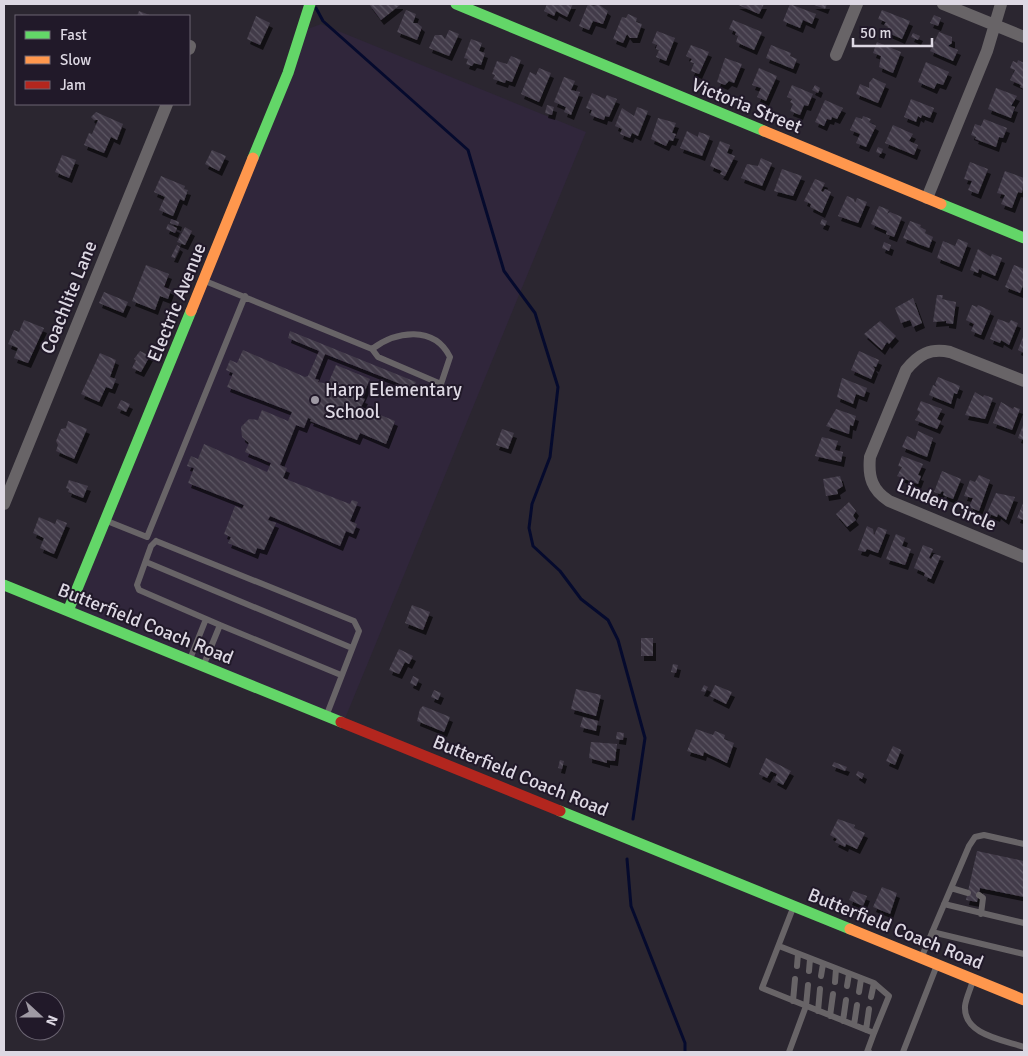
<svg xmlns="http://www.w3.org/2000/svg" width="1028" height="1056" font-family="Signika,sans-serif">
<defs>
<pattern id="building-back-hatch" width="6" height="6" patternUnits="userSpaceOnUse" patternTransform="scale(1.25)"><rect width="6" height="6" fill="#423b49"/><path d="M-1 5l2 2M0 0l6 6M5-1l2 2" fill="none" stroke="#5d5763"/></pattern>
<filter id="shadow"><feDropShadow dx="3" dy="5" stdDeviation="0" flood-color="#0009"/></filter>
</defs>
<rect width="100%" height="100%" fill="#2b2630"/>
<path fill="#30263b" d="M321,24L586,132L344,721L68,611L302,31Z"/>
<g fill="none" stroke-linecap="round" stroke-linejoin="round">
<path stroke="#050a2d" stroke-width="3" d="M316,8L323,21L468,150L504,271L535,313L558,387L550,457L532,504L529,528L533,546L560,571L581,599L608,620L618,640L645,738L633,819
M627,859L631,906L685,1043V1052"/>
</g>
<path fill="url(#building-back-hatch)" filter="url(#shadow)" d="M369,4H400V5L381,20Z
M547,4H573L567,17L556,11L554,16L544,11Z
M588,4L594,6L598,4L608,11L603,24L593,21L589,30L579,26Z
M736,4H764L759,14Z
M790,4L816,14L812,24L803,20L800,28L783,21Z
M812,4H827L825,9Z
M406,10L416,14L413,23H417L422,27L417,40L397,32Z
M882,10L910,21L902,39L886,32L888,27L884,25L886,22L878,19Z
M139,11L152,16H137Z
M628,14L637,18L636,22L642,24L637,38H630L627,34L623,43L613,39L622,17L626,18Z
M934,15L941,18L938,26L930,23Z
M256,16L270,23L260,45L247,39Z
M733,20L762,32L754,50L736,42L738,36L735,35L736,32L729,29Z
M449,30L459,34L449,56L429,48L435,35H442L445,39Z
M657,31L675,38L666,61L656,57L659,50L656,49L657,45L652,43Z
M939,32L952,37V43L948,46L958,50L953,61L930,51Z
M913,33L920,36L918,40L911,37Z
M471,39L482,43L479,51L485,53L481,65L474,63L472,66L466,64L468,59L464,58Z
M877,42L901,52L893,73L879,67L881,56L873,53Z
M691,45L709,52L699,74L691,71L694,63L690,62L692,59L686,56Z
M771,45L791,53L790,56L797,59L793,69L766,58Z
M511,56L521,60L512,82L506,80L505,83L493,79L495,75L492,74L497,61L507,64Z
M725,58L742,64L734,83L729,81L725,85L717,82Z
M1018,60L1024,63V89L1020,87L1021,85L1010,80L1015,70L1010,68L1013,61L1017,63Z
M926,62L949,72L943,85L937,83L934,89L918,82Z
M539,68L551,73L539,102L521,94L530,72L536,75Z
M759,68L777,76L766,101L757,97L761,88L752,85Z
M564,77L575,81L571,90L580,92L571,115L564,112L566,107L554,102Z
M873,78L886,84L878,103L856,94L860,84L869,88V83Z
M792,85L813,94L808,106L804,105L800,115L790,111L793,104L790,102L792,99L787,97Z
M815,85L820,88L818,93L812,90Z
M996,88L1017,96L1011,106L1015,107L1011,118L988,109Z
M592,93L605,99L607,95L617,99L609,117L605,116L604,120L590,115L592,110L586,108Z
M911,99L934,108L930,118L922,115L921,118L918,116L916,122L904,117Z
M825,100L843,108L837,119L832,117L831,120L827,119L824,126L815,122Z
M547,105L554,107L552,115L545,113Z
M637,107L648,111L638,136L632,133L630,138L620,134L622,129L615,126L622,108L634,116Z
M96,112L123,124L117,140L111,137L104,153L84,145L89,133L92,134L98,120H94L91,117Z
M863,116L871,119L869,122L876,126L866,147L856,143L860,134L850,130L856,117L862,119Z
M658,118L676,123L672,133L676,134L673,141L669,140L666,146L651,139Z
M984,119L1007,128L1003,138L999,137L996,147L975,139L976,137L971,135L975,124L981,126Z
M893,125L913,134L909,141L918,145L914,155L885,143Z
M687,131L698,137L699,132L710,136L702,156L680,148Z
M720,141L730,145L727,153L735,156L725,176L720,174L722,171L710,166Z
M878,147L883,149L881,154L876,152Z
M212,150L226,156L219,171L205,164Z
M62,155L76,160L69,178L55,172Z
M761,158L772,163L762,186L741,178L747,164L758,166Z
M970,162L988,169L978,194L968,190L972,181L964,179Z
M782,169L802,176L793,196L774,191Z
M1005,171L1024,178L1022,193L1018,192L1012,208L1001,204L1005,195L997,193Z
M161,176L185,186L184,189L188,190L184,201L180,199L173,216L159,210L165,197L154,192Z
M815,179L825,183L821,191L823,192L825,189L831,192L822,213L810,207L811,204L804,201Z
M847,196L854,199L855,203L857,198L867,202L858,223L838,216Z
M879,206L889,210L887,214L890,212L902,217L894,237L886,234L887,231L871,224Z
M171,219L179,222L178,226L170,223Z
M822,219L827,221L825,226L820,224Z
M910,221L921,225L920,227L926,230L925,233L933,237L929,248L903,238Z
M168,224L177,228L175,233L166,229Z
M185,227L192,231L185,245L177,242Z
M958,239L968,243L959,267L937,258L943,241L955,246Z
M884,242L891,245L889,251L882,248Z
M177,245L180,247L175,258L171,257Z
M978,249L991,257L992,254L1002,258L995,276L979,269L978,273L970,270Z
M146,265L169,274L164,287L171,290L168,299L160,296L155,310L132,301Z
M1014,265L1024,269V283L1020,293L1005,287Z
M104,292L128,302L123,313L99,303Z
M937,295H943L942,299L946,300L956,302L953,324L946,323V321L933,322Z
M913,298L922,323L913,327L910,320L901,323L895,308Z
M972,305L977,307L978,305L991,311L981,335L971,331L974,324L966,320Z
M998,319L1009,323L1011,320L1018,323L1009,345L1001,340L1000,343L990,339Z
M24,320L44,328L28,363L14,358L18,348L8,344L14,330L19,332Z
M880,321L896,336L889,344L887,342L882,350L864,334Z
M290,331L416,382L413,389L325,354L315,379L319,380L318,382L328,384L336,365L370,379L362,398L365,399L361,407L395,421L386,444L360,433L357,440L349,437L310,421L311,419L308,418L304,428L296,425L280,465L287,468L283,478L350,504L352,500L358,502L350,521L357,524L353,534L346,531L340,546L270,516L268,520L276,523L264,550L257,548L255,554L228,543L231,537L224,534L235,506L242,509L244,505L188,483L194,468L187,466L191,456L198,459L204,444L267,472L271,463L245,452L249,443L242,437L241,427L249,419L258,420L262,410L288,421L292,412L227,387L233,373L226,370L230,360L237,363L243,350L305,377L308,376L319,351L288,338Z
M1024,334V353L1018,350Z
M140,351L150,356L141,372L132,368L136,360L134,359Z
M859,351L879,360L876,367L873,366L875,369L871,379L851,370Z
M100,353L116,360L110,377L116,379L112,389L106,387L99,402L81,394Z
M938,377L960,386L957,394L954,393L951,404L929,395L933,385L937,387L935,384Z
M842,378L867,388L864,397L856,394L853,404L837,397Z
M975,392L983,397L984,395L993,398L985,419L965,415Z
M121,400L130,404L126,412L117,408Z
M921,401L942,409L937,419L941,421L937,429L915,420L920,412L917,410Z
M1001,402L1013,409L1014,407L1020,409L1012,430L993,423Z
M836,409L856,416L853,426L850,425L849,434L826,426Z
M68,421L87,429L74,459L56,451L58,445L56,441L61,429L66,428Z
M1024,423V440L1018,438Z
M502,429L514,433L508,449L496,445Z
M918,431L933,438L927,457L902,447L907,436L915,440Z
M822,437L838,441L835,450L843,452L841,462L815,456Z
M902,456L923,464L918,475L921,476L918,484L897,476L902,467L898,466Z
M942,471L961,479L953,499L943,495L944,492L942,491L940,494L934,492Z
M979,475L990,480L979,511L969,507L973,498L964,496L970,480L975,482Z
M840,476L843,486L837,490L838,494L826,496L823,479Z
M69,480L88,486L83,498L68,492L69,489L66,488Z
M996,493L1015,497L1006,520L998,514L997,517L987,513Z
M1024,501V520L1017,518Z
M849,502L856,511L853,516L856,520L847,527L836,514Z
M39,517L55,524L57,519L67,523L54,554L40,548L44,538L33,533Z
M867,526L873,529L874,535L878,527L887,530L878,553L867,549L865,552L858,550Z
M896,534L905,538L902,546L911,549L905,565L886,559Z
M923,545L933,549L929,558L931,559L934,554L941,556L931,579L924,576L925,573L914,568Z
M412,605L430,612L423,630L405,623Z
M641,638H653V656H641Z
M399,649L413,656L409,664L405,662L399,674L389,670Z
M673,664L678,665L676,673L671,672Z
M413,676L419,679L416,686L410,683Z
M704,685L708,687L705,692L701,691Z
M715,685L732,692L726,704L710,696Z
M576,689L601,695L596,716L571,709Z
M434,690L441,693L438,700L431,697Z
M423,706L450,717L444,732L417,721L420,709Z
M583,717L598,721L596,731L580,727Z
M696,729L713,735L715,731L725,735L724,739L734,743L727,763L704,752L703,756L687,751Z
M617,732L624,733L623,740L616,739Z
M591,742L617,744L615,761L607,760V763L589,758Z
M893,746L901,750L895,765L886,761Z
M766,758L791,771L783,785L774,780L777,774L771,771L767,778L759,774Z
M560,760L564,761L562,769L558,768Z
M834,762L847,767L845,771L832,766Z
M858,771L864,774L862,779L856,775Z
M838,819L855,825L854,828L865,833L857,849L846,844L845,847L835,842L837,839L830,835Z
M977,851L1024,861V897L980,888L977,902L966,900Z
M882,887L897,893L890,914L873,907Z
M853,891L867,896L863,906L849,900Z"/>
<g fill="none" stroke-linecap="round" stroke-linejoin="round">
<path stroke="#686467" stroke-width="6" d="M205,281L372,349L378,357L441,384L450,357C434,325 396,331 372,349
M107,521L147,537L245,296
M156,541L354,621L359,631L327,714
M156,541L151,546L137,585L139,590L220,625
M146,562L352,648
M190,659L206,619
M204,664L220,625L341,675
M951,888L968,893
M979,895L983,898L981,914
M944,904L1024,923
M793,908L762,988L874,1033L867,1052H869
M932,932L1024,954
M779,946L874,983L889,996L874,1033
M922,956L969,846L975,837L984,835L1024,844
M797,966L798,954
M809,971L810,959
M821,976L823,964
M973,980C971,988 966,998 965,1006C963,1035 1004,1040 1024,1047
M835,982L836,969
M847,986L849,974
M859,992L861,979
M871,997L874,983
M793,1001L795,979
M818,1011L820,989
M830,1016L833,994
M843,1021L846,1000
M854,1025L857,1005
M866,1030L869,1009
M789,1052L806,1006L808,985
M903,1052L937,965"/>
<path stroke="#686467" stroke-width="12" d="M943,4L1024,37
M189,49L190,46
M836,55L857,4
M927,198L987,51L1001,4
M1024,381L950,352C930,348 919,354 906,370L870,457C868,477 872,490 889,501L1024,557
M4,504L167,104"/>
<path stroke="#63d668" stroke-width="11" d="M456,4L764,131
M253,158L288,73L310,4
M941,204L1024,238
M4,585L341,722
M68,611L191,311
M560,811L850,929"/>
<path stroke="#ff974d" stroke-width="11" d="M764,131L941,204
M191,311L253,158
M850,929L1024,1000"/>
<path stroke="#b3261e" stroke-width="11" d="M341,722L560,811"/>
</g>
<circle fill="#9f9aa4" stroke="#211929" stroke-width="2" cx="315" cy="400" r="5"/>
<g text-anchor="middle" stroke-width="4" stroke-linejoin="round" paint-order="stroke">
<g font-size="19" fill="#ddd8e3" stroke="#211929">
<text transform="translate(747 105) rotate(22)" y="7">Victoria Street</text>
<text transform="translate(68 297) rotate(-68)" y="7">Coachlite Lane</text>
<text transform="translate(176 302) rotate(-68)" y="7">Electric Avenue</text>
<text transform="translate(947 504) rotate(23)" y="7">Linden Circle</text>
<text transform="translate(146 623) rotate(22)" y="7">Butterfield Coach Road</text>
<text transform="translate(521 775) rotate(22)" y="7">Butterfield Coach Road</text>
<text transform="translate(896 928) rotate(22)" y="7">Butterfield Coach Road</text>
</g>
<g font-size="19" fill="#ddd8e3" stroke="#211929" text-anchor="start">
<text x="325" y="396">Harp Elementary<tspan x="325" dy="22">School</tspan></text>
</g>
</g>
<rect width="1028" height="1056" fill="none" stroke="#ddd8e3" stroke-width="10"/>
<rect x="15" y="15" width="175" height="90" fill="#211929" stroke="#6c6573"/>
<rect x="25" y="31" width="25" height="8" fill="#63d668" stroke="#6c6573"/>
<text x="60" y="40" font-size="15" fill="#ddd8e3">Fast</text>
<rect x="25" y="56" width="25" height="8" fill="#ff974d" stroke="#6c6573"/>
<text x="60" y="65" font-size="15" fill="#ddd8e3">Slow</text>
<rect x="25" y="81" width="25" height="8" fill="#b3261e" stroke="#6c6573"/>
<text x="60" y="90" font-size="15" fill="#ddd8e3">Jam</text>
<g transform="translate(40 1016) rotate(111)"><circle r="24" fill="#211929" stroke="#6c6573"/>
<path d="M0-4L9 19L0 12L-9 19Z" fill="#9f9aa4"/>
<text y="-8" font-size="14" font-weight="bold" text-anchor="middle" fill="#ddd8e3">N</text>
</g>
<path d="M853 38v8h79v-8" fill="none" stroke="#ddd8e3" stroke-width="2.5"/>
<text x="860" y="38" font-size="15" fill="#ddd8e3" stroke="#211929" stroke-width="4" paint-order="stroke">50 m</text>
</svg>
